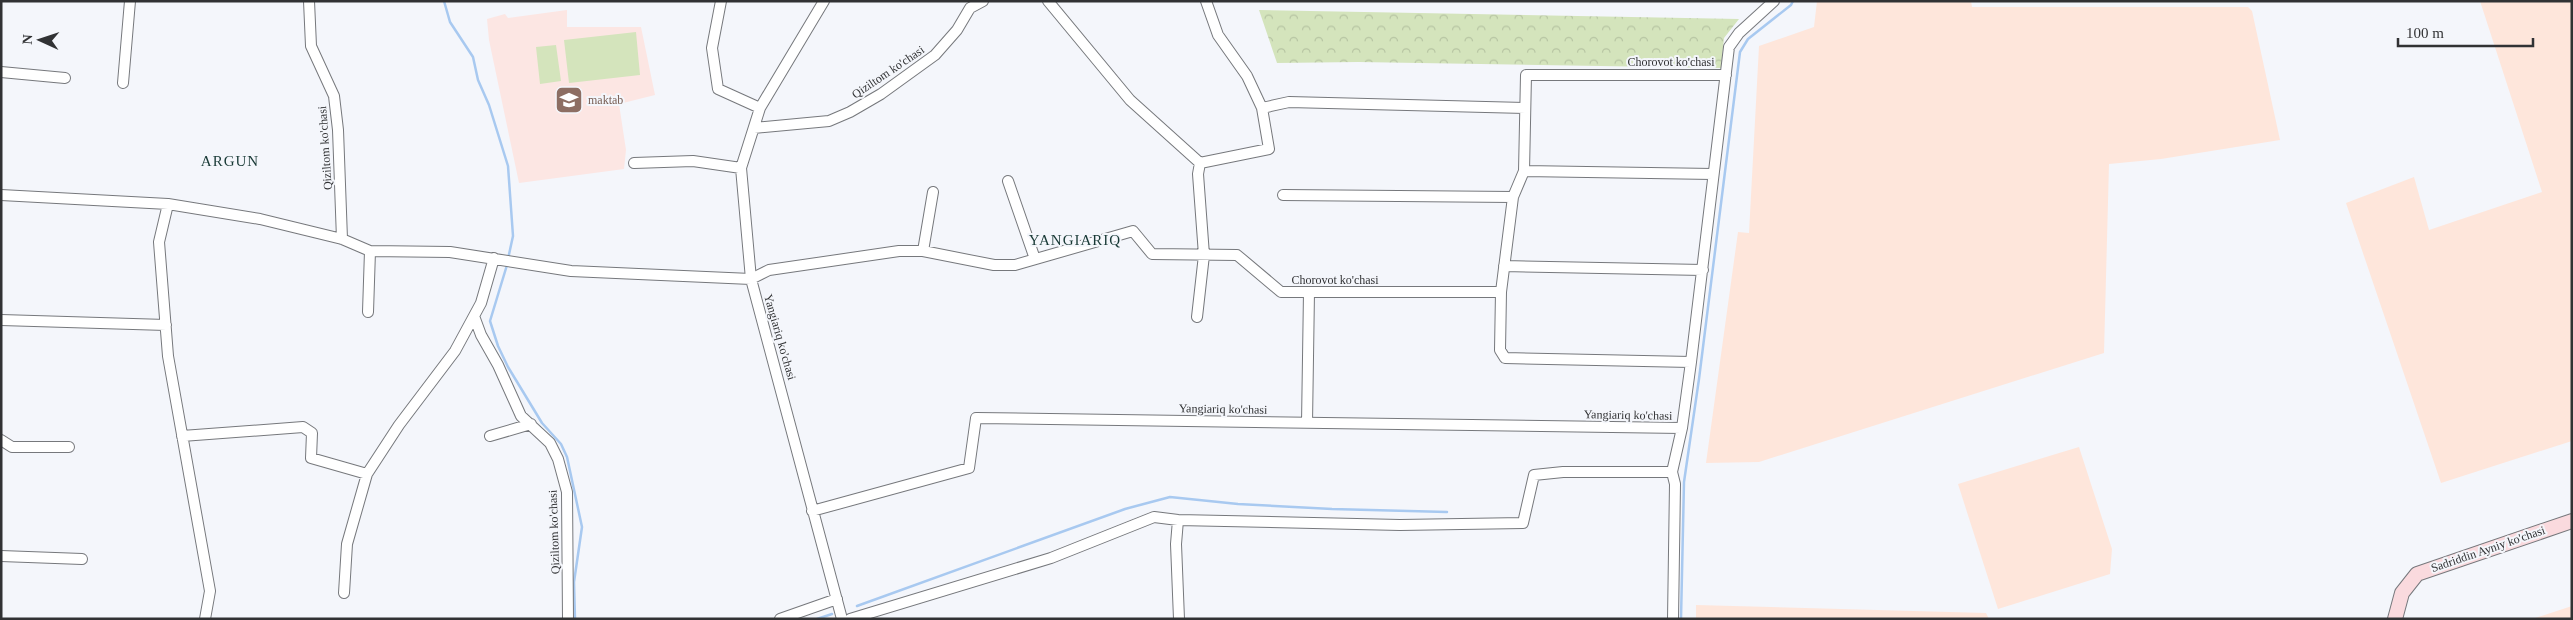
<svg xmlns="http://www.w3.org/2000/svg" width="2573" height="620" font-family="Georgia,serif">
<defs>
<pattern id="forest-crowns" width="20" height="18" patternUnits="userSpaceOnUse" patternTransform="scale(1.25)"><rect width="20" height="18" fill="#d4e4bc"/><path d="M2 6a3 3 0 1 1 6 0M12 15a3 3 0 1 1 6 0" fill="none" stroke="#b6c4a2"/></pattern>
</defs>
<rect width="100%" height="100%" fill="#f4f6fb"/>
<path fill="#fee6db" d="M1817,1H1971L1972,7H2248L2252,11L2280,140L2161,159L2109,164L2104,353L1759,462L1706,463L1738,232L1749,233L1759,46L1814,27Z
M2480,1H2572V441L2441,483L2346,203L2414,177L2429,230L2542,192Z
M2079,447L2112,549L2110,574L1998,609L1958,484Z
M1696,605L1986,613L1989,619H1696Z
M2572,606V619H2532Z"/>
<path fill="#fce6e3" d="M567,10V27H641L655,95L619,104L626,150L624,169L519,183L489,40L487,19L505,14L508,18Z"/>
<path fill="url(#forest-crowns)" d="M1259,10L1739,19L1724,38L1721,68L1358,62L1277,63Z"/>
<path fill="#d4e4bc" d="M636,32L640,75L569,83L564,40Z
M556,45L561,81L540,84L536,47Z"/>
<g fill="none" stroke-linecap="round" stroke-linejoin="round">
<path stroke="#a8c9f0" stroke-width="2.5" d="M444,1L450,22L473,57L478,80L489,105L508,166L513,236L508,259
M507,265L490,321L498,346L508,367L542,423L561,444L567,457L582,527L574,582L575,619
M857,606L1125,509L1170,497L1238,504L1332,509L1447,512
M817,619L832,614
M1681,619L1684,482L1699,379L1740,52L1748,39L1791,5L1793,1"/>
<g stroke="#76787c" stroke-width="12">
<path id="street" d="M309,1L311,46L334,96L338,130L342,239
M721,1L712,48L718,89L760,108
M824,1L760,108L741,168L751,279L842,619
M1048,1L1130,100L1200,163
M1,72L65,78
M123,83L130,1
M1262,108L1289,102L1525,108
M754,128L829,121L850,112L881,94L935,55L957,30L970,8L983,1
M634,163L693,161L741,168
M1200,163L1269,149L1262,108L1247,76L1218,35L1206,1
M1524,171L1713,174
M1008,181L1035,259
M1,195L168,204L260,219L342,239L370,251L450,252L571,271L751,279L769,270L899,251H923L994,265H1015L1133,231L1152,254L1237,255L1281,292H1501
M1283,195L1513,197
M168,204L159,242L168,356L210,591L205,619
M923,251L933,192
M1504,266L1703,270
M368,312L370,251
M474,316L481,335L498,365L521,416L550,443L558,459L567,492L568,619
M1197,317L1204,255L1198,174L1200,163
M1,320L166,325
M1691,362L1505,358L1500,350L1501,292L1513,197L1524,171L1526,75H1726
M1307,423L1309,292
M182,436L303,427L312,433L311,458L367,474
M490,436L531,424
M1,440L12,447H69
M812,511L969,468L976,418L1682,428
M1178,520L1176,544L1179,619
M1,556L82,559
M344,593L347,544L367,474L399,425L455,351L481,303L494,258
M780,619L837,599
M850,619L1051,558L1154,517L1178,520L1400,525L1523,523L1534,475L1563,472H1672
M1673,619L1675,484L1672,472L1682,428L1691,362L1729,47L1739,33L1774,1"/>
</g>
<g stroke="#76787c" stroke-width="16">
<path id="secondary" d="M2395,619L2402,593L2417,574L2572,521"/>
</g>
<use href="#street" stroke="#fff" stroke-width="10"/>
<use href="#secondary" stroke="#fadade" stroke-width="14"/>
</g>
<defs>
<g id="school-square" transform="scale(1.4375)"><rect x="-9" y="-9" width="18" height="18" rx="4" fill="#8d6e63" stroke="#f4f6fb"/><path d="M0-5L7-2L0 1L-7-2ZM-4 1L0 2.5L4 1V4Q0 6-4 4Z" fill="#fff"/></g>
</defs>
<g fill-rule="evenodd">
<use href="#school-square" x="569" y="100"/>
</g>
<g text-anchor="middle" stroke-width="4" stroke-linejoin="round" paint-order="stroke">
<g font-size="12" fill="#313234" stroke="#f4f6fb">
<text x="1671" y="66">Chorovot ko'chasi</text>
<text transform="translate(888 72) rotate(-34)" y="4">Qiziltom ko'chasi</text>
<text transform="translate(325 148) rotate(-94)" y="4">Qiziltom ko'chasi</text>
<text x="1335" y="284">Chorovot ko'chasi</text>
<text transform="translate(780 337) rotate(74)" y="4">Yangiariq ko'chasi</text>
<text transform="translate(1223 409) rotate(1)" y="4">Yangiariq ko'chasi</text>
<text transform="translate(1628 415) rotate(1)" y="4">Yangiariq ko'chasi</text>
<text transform="translate(554 532) rotate(-92)" y="4">Qiziltom ko'chasi</text>
<text transform="translate(2488 549) rotate(-19)" y="4">Sadriddin Ayniy ko'chasi</text>
</g>
<g font-size="12" fill="#785e54" stroke="#f4f6fb" text-anchor="start">
<text x="588" y="104">maktab</text>
</g>
<g font-size="15" letter-spacing="1" fill="#183935" stroke="#f4f6fb">
<text x="230" y="166">ARGUN</text>
<text x="1075" y="245">YANGIARIQ</text>
</g>
</g>
<rect width="2573" height="620" fill="none" stroke="#313234" stroke-width="5"/>
<g transform="translate(40 40) rotate(273)" stroke="#f4f6fb" stroke-width="4" paint-order="stroke">
<path d="M0-4L9 19L0 12L-9 19Z" fill="#313234"/>
<text y="-8" font-size="14" font-weight="bold" text-anchor="middle" fill="#313234">N</text>
</g>
<path d="M2398 38v8h135v-8" fill="none" stroke="#313234" stroke-width="2.5"/>
<text x="2406" y="38" font-size="15" fill="#313234" stroke="#f4f6fb" stroke-width="4" paint-order="stroke">100 m</text>
</svg>
